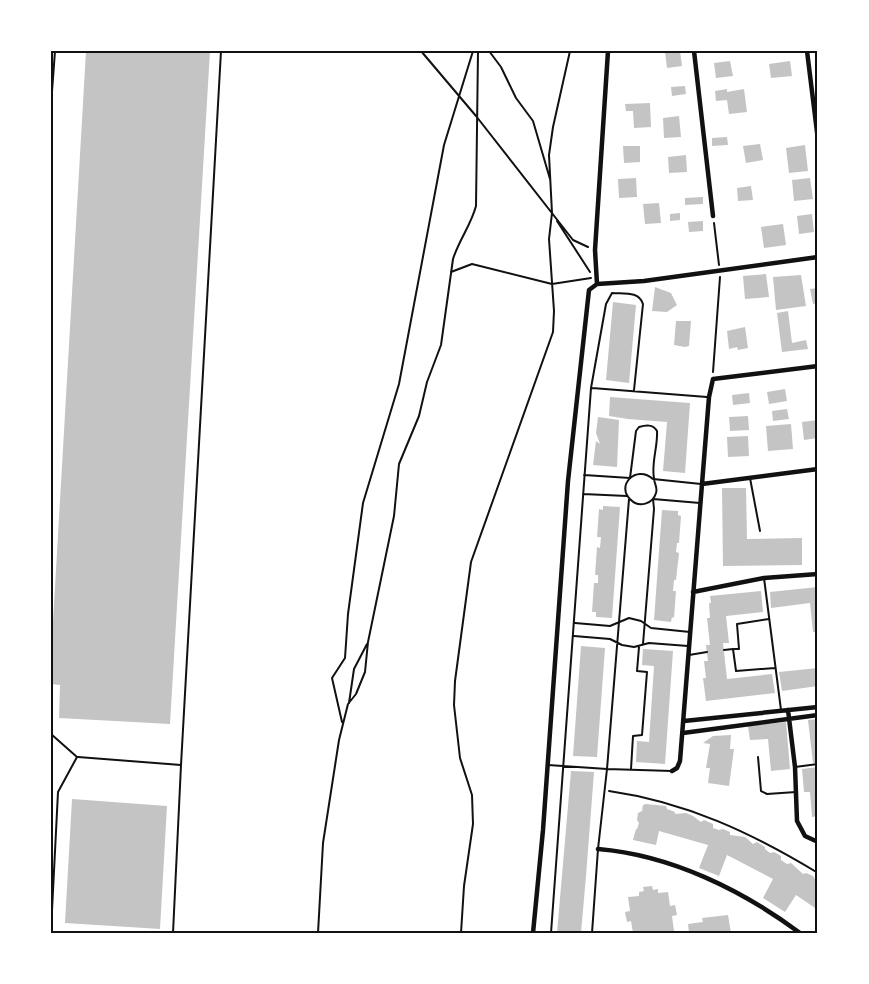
<svg xmlns="http://www.w3.org/2000/svg" width="869" height="984" font-family="Mulish,sans-serif">
<rect width="100%" height="100%" fill="#fff"/>
<path fill="#c4c4c4" d="M86,51H210L170,724L59,718L60,685L51,684V656Z
M680,51L682,66L667,68L665,52Z
M730,61L733,76L716,78L714,63Z
M790,61L792,76L771,78L769,64Z
M685,86L686,94L672,96L671,87Z
M727,89V92L744,89L747,112L729,114L727,100L716,101L715,91Z
M650,103L651,127L634,128L633,111H626L625,104Z
M679,116L681,137L664,138L663,118Z
M727,137L728,145L712,146V138Z
M760,144L763,160L746,163L743,146Z
M805,145L808,171L789,173L786,148Z
M623,146H640V162L624,163Z
M686,155L687,172L669,173L668,157Z
M636,178L637,197L619,198L618,179Z
M810,178L813,199L794,201L792,180Z
M751,186L753,200L738,201L737,188Z
M703,197V204L685,205V198Z
M659,203L661,223L645,224L643,204Z
M680,213V220L670,221V214Z
M812,214L814,232L799,234L797,216Z
M703,221V231L689,232L688,222Z
M783,224L786,245L764,248L761,227Z
M766,274L769,297L745,299L743,276Z
M801,275L806,306L776,310L773,277Z
M655,287L671,293L677,305L667,312L652,311Z
M817,288L818,303L813,304L810,289Z
M613,302L636,305L629,383L606,380Z
M788,311L792,343L806,340L808,349L782,352L777,313Z
M676,321H691L689,346L685,347L674,345Z
M745,327L748,348L738,350L737,347L729,349L727,331Z
M785,389L787,401L769,404L767,392Z
M749,393L750,403L733,405L732,395Z
M610,397L690,403L685,473L663,471L667,422L628,419L609,416Z
M787,409L789,419L773,421L772,411Z
M748,416L749,430L730,431L729,417Z
M598,417L619,420L617,467L593,465L596,441L600,444L596,433Z
M818,420V438L804,440L802,422Z
M791,424L793,449L768,451L766,426Z
M748,436L749,456L728,457L727,437Z
M722,488H746L747,539L802,538V565L723,566Z
M603,506L620,507L612,618L596,617V612H592L594,583H598V575H595L597,547L600,548L601,537H597L599,509L603,510Z
M662,510L678,511V515L681,516L679,543H677L676,552L679,553L676,580H674L673,591H676L674,618L672,617L671,622L654,620Z
M818,587V632H813L810,603L771,608L770,592Z
M761,591L763,612L726,616L729,643H723L727,679L772,674L775,693L706,701L703,678H706L704,661H708L706,645H710L707,618H710L709,603H711L710,596Z
M581,646L605,648L597,757L573,756Z
M643,649L673,651L665,764L636,762L637,741L649,742L654,666L642,665Z
M818,668V686L782,691L779,672Z
M818,719V763H813L808,720Z
M786,722L790,769L771,771L768,739L750,740L748,726Z
M731,735L730,749H734L729,786L708,783L710,768H706L710,744L703,743L713,736Z
M818,767V816L812,817L810,792H804L802,769Z
M571,771L594,772L586,876L581,933H557Z
M72,799L167,806L160,929L65,923Z
M646,804L666,806L667,809L675,812V814L686,813L693,816L701,822L704,820L713,824V828L719,830L723,829L730,832V835L745,837L753,844L757,842L765,847V849L770,853L774,852L781,856V860L787,864L791,863L803,874L806,873L813,876L816,881L818,880V910L796,895L785,912L763,898L773,879L727,855L719,876L699,868L708,845L659,831L656,845L633,840L636,829H637L639,823L637,820L638,813L642,811L643,805Z
M652,886L653,890L658,889V893L668,892L670,906L675,905L677,915L672,916L674,931L666,933H633L631,921L627,922L625,912L630,911L628,897L639,896V892L644,891L643,887Z
M728,915L731,933H689L688,924L703,922L702,918Z"/>
<g fill="none" stroke-linecap="round" stroke-linejoin="round">
<path stroke="#111" stroke-width="2" d="M421,51L476,116L573,240L588,247
M489,51L501,67L516,98L533,121L550,179
M557,221L590,272
M714,223L719,265
M451,272L472,264L552,284L591,278
M713,372L720,277
M349,703L354,669L367,644
M342,722L332,678L345,658L348,614L363,503L399,384L444,145L473,51
M609,791C686,802 752,833 818,873
M318,933L323,843L339,740L348,704L356,694L365,672L368,642L394,516L399,464L419,416L427,382L441,345L453,259C459,240 471,225 476,206L478,51
M461,933L464,886L473,824L472,795L460,758L454,705L455,681L471,562L553,332L554,311L549,239L552,213L549,155L553,127L570,51"/>
<path stroke="#111" stroke-width="2" d="M51,105L55,51
M592,388L707,397
M584,475L630,478L636,431L639,427C646,425 653,424 657,431C658,446 651,464 654,478C654,484 658,487 656,493C653,504 639,508 631,500C615,486 636,464 653,479L701,484
M750,478L760,531
M583,494L627,496
M629,499L607,769L672,771
M764,578L781,710
M769,619L737,624L739,649H733L736,671L775,668
M575,623L610,626L629,618L641,621L651,628L690,632
M574,636L610,639L622,645L634,647L649,643L688,646
M643,644L654,509L653,499L700,503
M724,650L733,649
M689,655L707,652
M51,734L77,757L58,792L51,930
M78,757L181,765
M758,757L761,791L767,794L796,792
M548,765L607,769L598,849L592,933
M795,767L818,764
M631,769L633,736L642,735L647,672L637,671L639,647
M173,933L181,765L221,51
M551,933L591,388L606,304L612,293C624,294 639,291 643,304L634,390"/>
<path stroke="#111" stroke-width="4.5" d="M694,51L713,216
M807,51L818,140
M597,284L595,250L608,51
M702,484L818,469
M693,592L764,578L818,574
M788,710L795,767L797,821L805,836L818,842
M684,721L818,707
M683,733L818,715
M672,771L677,768L680,761L702,484L709,397L713,379L818,366
M598,849C671,855 742,890 800,933
M533,933L543,830L568,481L589,290L597,284L644,281L818,257"/>
</g>
<rect width="869" height="984" fill="none" stroke="#ffffff" stroke-width="105"/>
<rect x="52" y="52" width="764" height="880" fill="none" stroke="#111" stroke-width="2"/>
</svg>
